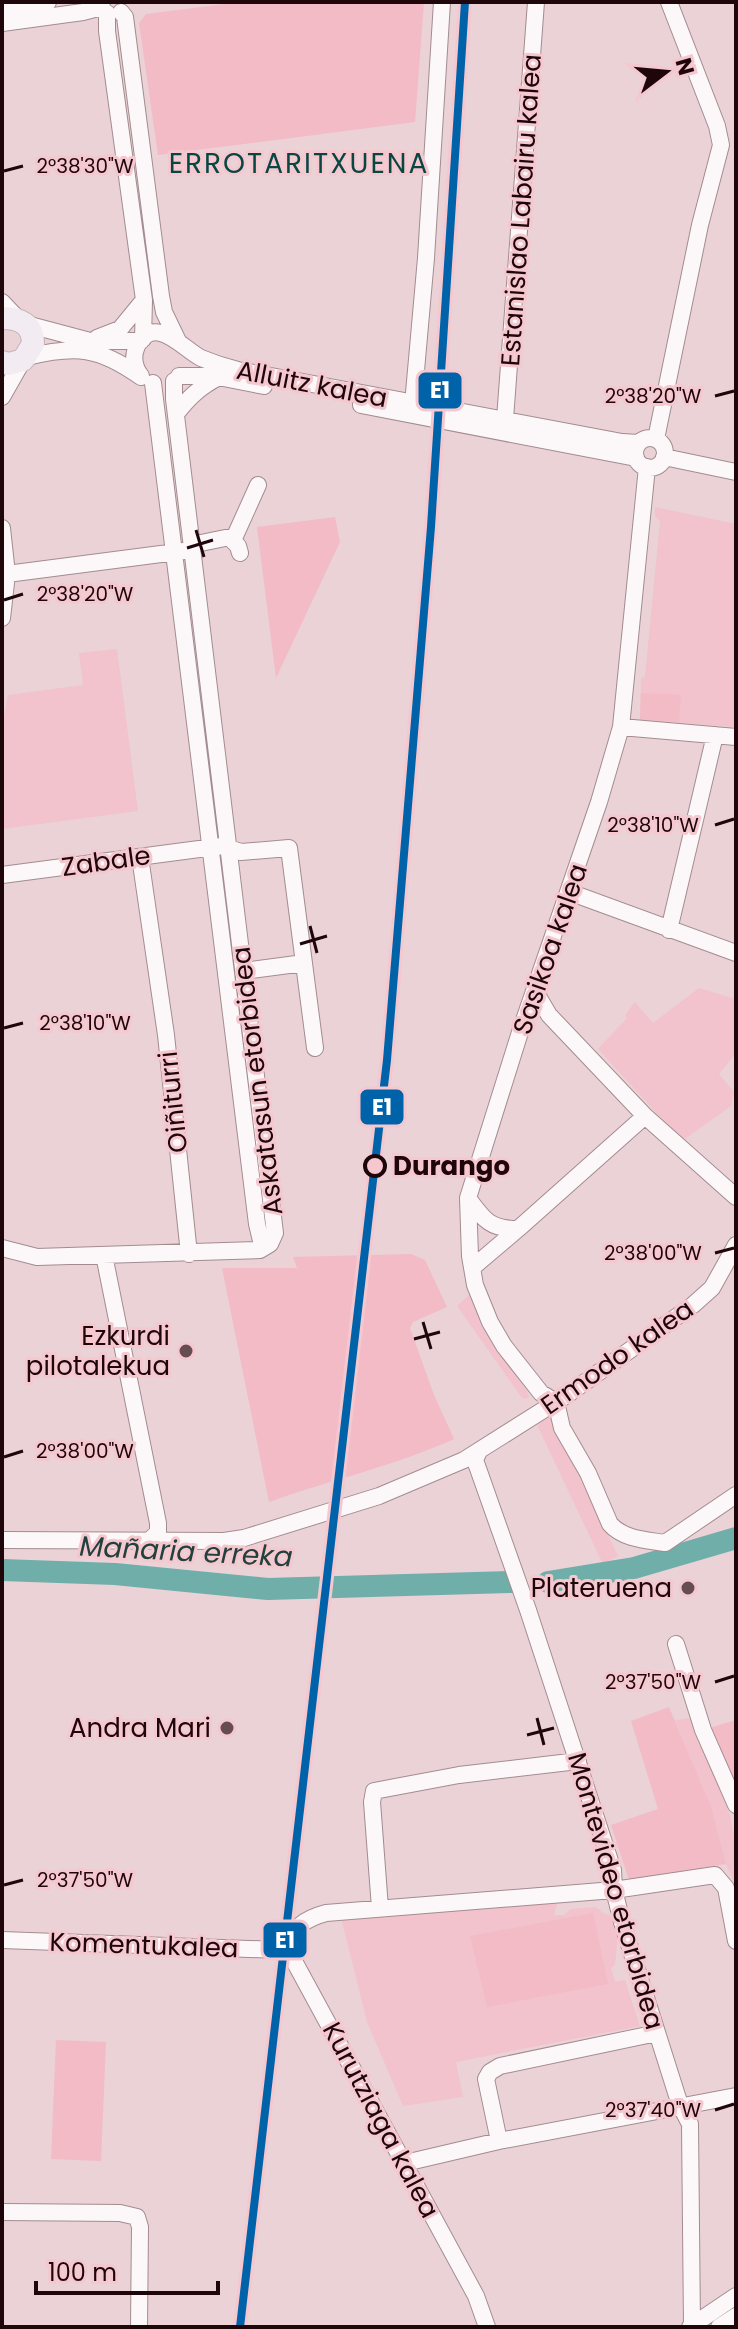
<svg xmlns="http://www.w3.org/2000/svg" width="738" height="2329" font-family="Poppins,sans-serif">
<rect width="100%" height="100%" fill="#ead2d6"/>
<path fill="#f2c3cc" d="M655,507L736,524V727L640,720L641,679L645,676L660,521L655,516Z
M117,649L138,811L2,829V727L8,695L83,685L79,653Z
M699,988L736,999V1053L719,1074L734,1092L731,1106L682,1141L598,1049L627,1018L625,1015L635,1002L653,1023Z
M469,1295L482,1326L527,1391L529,1397L526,1399L522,1398L457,1306Z
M548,1417L553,1419L618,1556L603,1564L537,1425Z
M691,1718L730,1815L736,1846V1880H733L726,1864L711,1806L675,1720Z
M558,1900L554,1915H564L571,1909L596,1907L603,1913L614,1917L618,1933L615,1965L611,1968L615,1982L625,1980L640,2026L456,2062L463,2097L403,2106L367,2022L341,1918Z"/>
<path fill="#f2bbc6" d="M241,2H424L415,122L158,155L139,23L146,14Z
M335,517L340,542L276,678L257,527Z
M641,693L681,695L679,722L640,720Z
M411,1254L425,1260L447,1307L413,1322L410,1328L434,1395L454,1439C394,1466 330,1480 269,1502L222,1268H297L293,1257Z
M669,1707L711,1806L726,1864L629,1880L611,1825L658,1809L631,1721Z
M736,1720V1793L709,1728Z
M593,1913L608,1984L487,2007L470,1936Z
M56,2040L106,2042L101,2161L51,2159Z"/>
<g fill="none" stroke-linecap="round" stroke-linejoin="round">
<path stroke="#70aeaa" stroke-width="22" d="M2,1570L115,1574L268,1589L511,1582
M548,1582L634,1568L736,1538"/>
<g stroke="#a38c90" stroke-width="18">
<path id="minor" d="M2,8L48,2
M121,12L125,17L161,296L164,312L178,341
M107,13V31L144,300L143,339
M2,23L83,12L102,7
M2,302L19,320
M26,324L90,341H141
M97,338L120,329L143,301
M27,357C76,345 99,347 141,377
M141,376C134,367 132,357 137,346C155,313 183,349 201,358C213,363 225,367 238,370L622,442L639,443
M179,376H213L264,386
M153,383L257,1224L261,1241L266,1246
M2,397L23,360
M413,404L426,258L442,2
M361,405L636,458
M176,414C189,397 200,387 219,377
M505,419L536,2
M635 453a15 15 0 1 1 30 0a15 15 0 1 1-30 0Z
M656,439L700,225L721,145L717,126L669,2
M664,457L736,472
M647,467L621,727L599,802L521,1029L468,1198L470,1256L475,1285L490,1322L504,1346L541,1393L556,1402L562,1428L588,1473L610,1524C623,1539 646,1540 665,1543L736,1495
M2,528L7,574L2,618
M231,539L238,546L240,553
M191,545L235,536L258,485
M7,574L184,551
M621,727L736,737
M140,857L166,1035L189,1254
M2,875L222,846L241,852L289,848L315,1048
M569,892L736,953
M669,930L715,735
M244,971L304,963
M536,986L539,998L549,1015L645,1116L736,1197
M468,1198C484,1220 490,1229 518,1229L645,1116
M2,1248L37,1257L260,1250L270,1244L275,1233L174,399V381
M104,1255L158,1523V1532L151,1539
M472,1268L518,1229
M479,1451L475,1460L528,1610L613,1870L614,1890L622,1922L680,2105L690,2124L692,2327
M2,1540L224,1541L244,1538L379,1496L464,1460L567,1395L693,1305L712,1288L736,1245
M676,1644L703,1730L736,1805
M380,1908L372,1802L374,1791L459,1775L578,1761
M281,1937L476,2296L487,2327
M2,1940L279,1950L285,1948C294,1927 304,1919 326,1913L614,1890L715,1875L726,1888L736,1941
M499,2141L486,2079L490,2072L500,2066L657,2033
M405,2163L499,2141L736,2096
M2,2212L120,2213L137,2217L140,2227L139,2327
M690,2327L736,2296
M719,2327L736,2316"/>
</g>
<g stroke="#c2b4b7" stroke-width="24">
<path id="major" d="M2,318C20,318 33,324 33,344L23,360L9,364L2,362"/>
</g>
<use href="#minor" stroke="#fcf8f9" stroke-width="16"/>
<use href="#major" stroke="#f2ebf2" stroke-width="22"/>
<g stroke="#f5c8cf" stroke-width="14">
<path id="rail-1" d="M240,2327L387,1060L431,527L465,2"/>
</g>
<use href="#rail-1" stroke="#0063a9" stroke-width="8"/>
</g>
<path fill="none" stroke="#1e060b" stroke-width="3" d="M4,171L23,166M715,396L734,391M196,530L204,557M187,548L213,540M4,600L23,594M715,825L734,819M310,926L317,953M300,944L327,936M4,1028L23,1023M715,1253L734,1248M423,1322L431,1349M414,1339L440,1332M4,1457L23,1451M715,1682L734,1676M537,1718L544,1745M527,1735L554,1728M4,1885L23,1880M715,2110L734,2104"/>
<circle fill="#f5c8cf" stroke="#1e060b" stroke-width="4" cx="375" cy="1166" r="10"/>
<g fill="#654d52" stroke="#f5c8cf" stroke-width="3">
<circle cx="186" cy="1351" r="8"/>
<circle cx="688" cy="1588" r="8"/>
<circle cx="227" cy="1728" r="8"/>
</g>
<g text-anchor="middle" stroke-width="6" stroke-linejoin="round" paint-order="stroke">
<g font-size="26" fill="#1e060b" stroke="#f5c8cf">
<text transform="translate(521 210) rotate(-86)" y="9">Estanislao Labairu kalea</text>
<text transform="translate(312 384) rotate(11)" y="9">Alluitz kalea</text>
<text transform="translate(106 861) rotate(-8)" y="9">Zabale</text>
<text transform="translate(550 949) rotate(-71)" y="9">Sasikoa kalea</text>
<text transform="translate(257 1081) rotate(-97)" y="9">Askatasun etorbidea</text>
<text transform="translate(173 1102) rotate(-96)" y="9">Oiñiturri</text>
<text transform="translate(617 1357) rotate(-35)" y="9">Ermodo kalea</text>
<text transform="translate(616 1891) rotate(74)" y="9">Montevideo etorbidea</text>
<text transform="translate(144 1945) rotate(2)" y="9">Komentukalea</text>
<text transform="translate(381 2120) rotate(62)" y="9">Kurutziaga kalea</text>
</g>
<g font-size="26" font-weight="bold" fill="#1e060b" stroke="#f5c8cf" text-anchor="start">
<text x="393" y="1175">Durango</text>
</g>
<g font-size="26" fill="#1e060b" stroke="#f5c8cf" text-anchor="end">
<text x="170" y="1345">Ezkurdi<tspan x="170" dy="30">pilotalekua</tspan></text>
<text x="672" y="1597">Plateruena</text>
<text x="211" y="1737">Andra Mari</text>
</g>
<g font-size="28" letter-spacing="2" fill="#074743" stroke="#f5c8cf">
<text x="299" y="173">ERROTARITXUENA</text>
</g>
<g font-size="28" font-style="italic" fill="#22403d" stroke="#f5c8cf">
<text transform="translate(186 1551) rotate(3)" y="10">Mañaria erreka</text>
</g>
</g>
<g font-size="20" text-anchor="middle" fill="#1e060b" stroke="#f5c8cf" stroke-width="6" stroke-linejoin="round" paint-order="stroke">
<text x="85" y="173">2°38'30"W</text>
<text x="653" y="403">2°38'20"W</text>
<text x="85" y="601">2°38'20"W</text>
<text x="653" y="832">2°38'10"W</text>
<text x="85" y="1030">2°38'10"W</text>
<text x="653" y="1260">2°38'00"W</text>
<text x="85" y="1458">2°38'00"W</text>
<text x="653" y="1689">2°37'50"W</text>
<text x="85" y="1887">2°37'50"W</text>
<text x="653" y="2117">2°37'40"W</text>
</g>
<g stroke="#f5c8cf" stroke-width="3">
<rect x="417" y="371" width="46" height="39" rx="8" fill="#0063a9"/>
<rect x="359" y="1088" width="46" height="38" rx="8" fill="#0063a9"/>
<rect x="262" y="1921" width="46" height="38" rx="8" fill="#0063a9"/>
</g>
<g font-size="22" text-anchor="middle" font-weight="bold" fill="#fff">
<text x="440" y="398">E1</text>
<text x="382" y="1115">E1</text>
<text x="285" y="1948">E1</text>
</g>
<rect width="738" height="2329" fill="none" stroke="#1e060b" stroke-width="8"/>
<g transform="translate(666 72) rotate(74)" stroke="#f5c8cf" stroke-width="6" paint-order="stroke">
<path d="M0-6L14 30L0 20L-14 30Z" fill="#1e060b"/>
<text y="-12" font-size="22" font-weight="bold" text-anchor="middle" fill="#1e060b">N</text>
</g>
<path d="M36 2281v12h182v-12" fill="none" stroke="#1e060b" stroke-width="4"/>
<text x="48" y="2281" font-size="24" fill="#1e060b" stroke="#f5c8cf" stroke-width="6" paint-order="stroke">100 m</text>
</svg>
